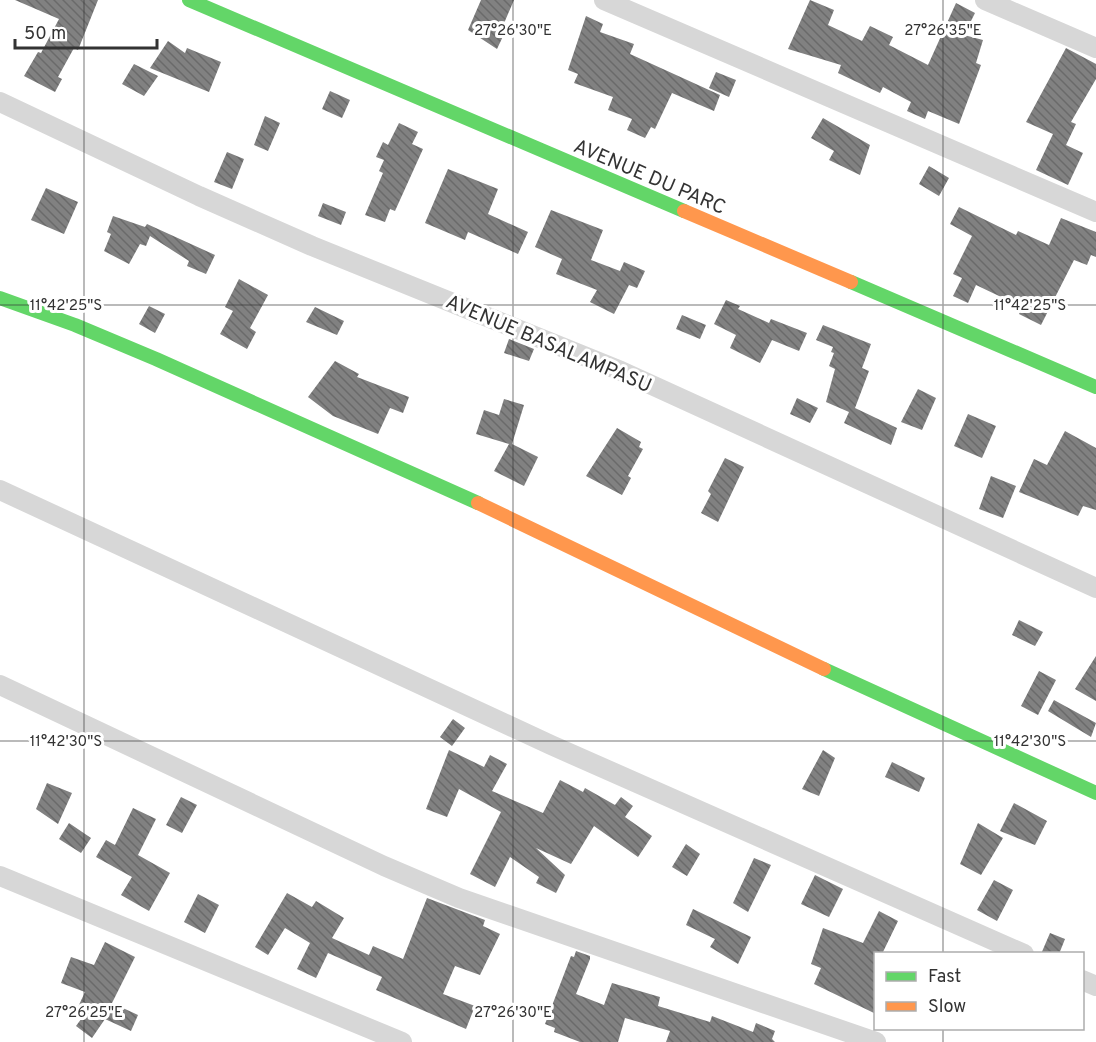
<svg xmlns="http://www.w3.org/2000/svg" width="1096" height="1042" font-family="Overpass,sans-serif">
<defs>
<pattern id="building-back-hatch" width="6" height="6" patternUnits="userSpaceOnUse" patternTransform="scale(1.5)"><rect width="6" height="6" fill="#818181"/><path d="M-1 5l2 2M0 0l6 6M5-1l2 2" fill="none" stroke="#6a6a6a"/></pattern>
</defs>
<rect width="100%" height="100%" fill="#fff"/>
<path fill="url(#building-back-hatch)" d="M15,0H98L78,50L74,48L58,77L62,79L55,92L24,76L38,52L41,53L59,19Z
M481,0H514L502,28L506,30L497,49L468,30Z
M810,0L834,10L828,25L862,41L870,26L893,37L889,45L928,65L956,3L975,13L964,35L983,40L976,63L981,65L959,124L928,111L925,119L907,111L911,102L883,87L880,93L838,73L841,65L788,49Z
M586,16L603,24L600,32L634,44L630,54L720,95L714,111L672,93L655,129L651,127L645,138L627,130L632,119L608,110L613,97L574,83L578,74L568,70Z
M168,41L185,53L187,48L221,62L209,92L150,68Z
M1066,48L1096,64V79L1071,122L1076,124L1066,145L1083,153L1068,185L1036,170L1053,134L1026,122Z
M134,64L158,76L144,96L122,84Z
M716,72L736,80L729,97L709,88Z
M330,91L350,100L342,118L322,109Z
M265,116L280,123L268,151L254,145Z
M823,118L870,145L860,175L829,160L834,151L811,138Z
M399,123L418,132L412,144L423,149L395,211L390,209L385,222L365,215L383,173L379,171L384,160L376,157L383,142L388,145Z
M227,152L244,159L232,189L214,182Z
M929,166L949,178L939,196L919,184Z
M448,169L498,189L488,214L528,232L518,254L468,232L465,240L425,223Z
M46,188L78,202L64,234L31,220Z
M323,203L346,212L341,225L318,216Z
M959,207L1016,235L1018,231L1049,245L1061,218L1096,232V257L1091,255L1087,265L1074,260L1041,325L1019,314L1022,307L976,285L968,303L953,296L962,278L953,274L972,236L950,224Z
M551,210L603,230L591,260L620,271L624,262L645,271L637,288L629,285L614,314L590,302L597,290L556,274L562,259L535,247Z
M113,216L145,227L147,224L215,255L206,274L187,266L189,261L150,236L146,246L140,244L129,264L104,251L111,234L107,232Z
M239,279L268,295L250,328L256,332L247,349L220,334L233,311L225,307Z
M726,300L740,306L738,309L769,323L771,319L807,333L799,351L772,340L760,363L730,348L736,335L714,324Z
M149,306L165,314L155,333L139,324Z
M315,307L344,321L337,335L306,322Z
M682,315L706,325L700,339L676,329Z
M823,325L871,344L862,368L869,371L855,408L897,428L891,445L844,423L849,412L826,402L835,369L829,366L834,353L831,352L833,347L816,340Z
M509,339L534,349L529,361L504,353Z
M335,361L359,374L357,377L409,397L403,413L390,408L378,434L333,416L308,397Z
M918,389L936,398L922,430L901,422Z
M797,398L818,408L810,423L790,414Z
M504,399L524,405L512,444L538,457L524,486L494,471L509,444L476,434L484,410L499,415Z
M968,414L996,426L982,458L954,446Z
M617,428L641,442L639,447L643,449L628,476L631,478L622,495L586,476Z
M1065,431L1096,448V510L1083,506L1078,516L1019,492L1034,459L1047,465Z
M725,458L744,467L718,522L701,513L711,494L708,491Z
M991,476L1016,486L1003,518L979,509Z
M1019,620L1043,632L1035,646L1012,635Z
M1096,656V701L1075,689Z
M1039,671L1056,680L1038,715L1021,706Z
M1054,700L1096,723L1091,737L1048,711Z
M453,719L465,728L452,746L440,737Z
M449,750L484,767L490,755L507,764L492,791L543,813L560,780L583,792L585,788L615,805L621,797L633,806L625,817L652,836L638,857L594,826L571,864L536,848L565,875L556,893L536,883L539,877L510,857L495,887L470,874L501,812L459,789L447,817L426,809Z
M823,750L835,758L819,796L802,789Z
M892,762L925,778L919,792L885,777Z
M47,783L72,793L58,824L36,809Z
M181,797L197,805L182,833L166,825Z
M1014,803L1047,821L1035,845L1000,831Z
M133,808L156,819L138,855L170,873L149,911L121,895L132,877L96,857L106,840L115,845Z
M69,823L91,838L81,853L59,839Z
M978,823L1003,838L981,875L960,864Z
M686,844L700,854L687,876L672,867Z
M754,858L771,865L748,912L733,903Z
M815,875L843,889L829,917L801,904Z
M994,880L1013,890L997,921L977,910Z
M287,893L312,907L316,901L344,918L332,938L369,955L373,946L403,959L427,898L485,920L483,926L500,934L480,975L455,966L443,994L475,1006L466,1029L376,990L382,977L328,953L316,978L297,969L310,943L285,928L268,955L255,947Z
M198,894L219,905L205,933L184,922Z
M693,909L751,937L738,964L710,947L715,939L686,925Z
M879,911L898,921L882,954H876V1014L814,984L821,968L811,964L823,928L863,943Z
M1050,933L1065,939L1059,954H1041Z
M105,942L135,957L112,1003L138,1015L131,1031L105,1019L92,1038L76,1026L87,1011L78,1007L85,992L61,983L71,957L94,965Z
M576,951L590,956V959L576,994L604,1005L612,983L660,997L658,1006L710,1022L712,1016L753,1032L756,1023L775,1031L772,1039L775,1042H666L670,1031L625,1018L618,1042H580L554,1032L555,1028L545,1024L571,956L574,957Z"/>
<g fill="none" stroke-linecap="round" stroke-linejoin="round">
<path stroke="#d7d7d7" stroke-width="20" d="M604,0L1096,212
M985,0L1096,48
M0,102L199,196L312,246L621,371L1096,588
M0,490L551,745L1024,954
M0,685L384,866L459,898L876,1042
M0,876L402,1042
M1082,980L1096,986"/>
<path stroke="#63d668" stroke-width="14" d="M189,0L684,211
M851,282L1096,387
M0,298L75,325L156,359L478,503
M824,669L1096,793"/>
<path stroke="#ff974d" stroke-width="14" d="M684,211L851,282
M478,503L824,669"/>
</g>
<path fill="none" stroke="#333" stroke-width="1.5" stroke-opacity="0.45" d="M84,0V1042M513,0V1042M943,0V954M0,305H1096M0,741H1096M943,1028V1042"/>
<g text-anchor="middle" stroke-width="6" stroke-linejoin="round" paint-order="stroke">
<g font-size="20" fill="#333" stroke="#fff">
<text transform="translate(650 176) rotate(23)" y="7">AVENUE DU PARC</text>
<text transform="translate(549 343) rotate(23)" y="7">AVENUE BASALAMPASU</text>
</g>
</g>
<g font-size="15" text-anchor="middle" fill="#333" stroke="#fff" stroke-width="6" stroke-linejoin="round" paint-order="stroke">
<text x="513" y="35">27°26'30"E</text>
<text x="943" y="35">27°26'35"E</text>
<text x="66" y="310">11°42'25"S</text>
<text x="1030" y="310">11°42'25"S</text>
<text x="66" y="746">11°42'30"S</text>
<text x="1030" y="746">11°42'30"S</text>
<text x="84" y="1017">27°26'25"E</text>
<text x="513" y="1017">27°26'30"E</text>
</g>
<rect x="874" y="952" width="210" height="78" fill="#ffffff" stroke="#adadad" stroke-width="1.5"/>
<rect x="886" y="972" width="30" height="9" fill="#63d668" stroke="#adadad" stroke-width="1.5"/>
<text x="928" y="982" font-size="18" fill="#333333">Fast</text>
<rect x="886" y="1002" width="30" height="9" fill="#ff974d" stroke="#adadad" stroke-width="1.5"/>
<text x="928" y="1012" font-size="18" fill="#333333">Slow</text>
<path d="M15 39v9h142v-9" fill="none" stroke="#333333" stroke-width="3"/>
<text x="24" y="39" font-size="18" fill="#333333" stroke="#ffffff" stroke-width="4.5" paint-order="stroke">50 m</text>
</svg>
